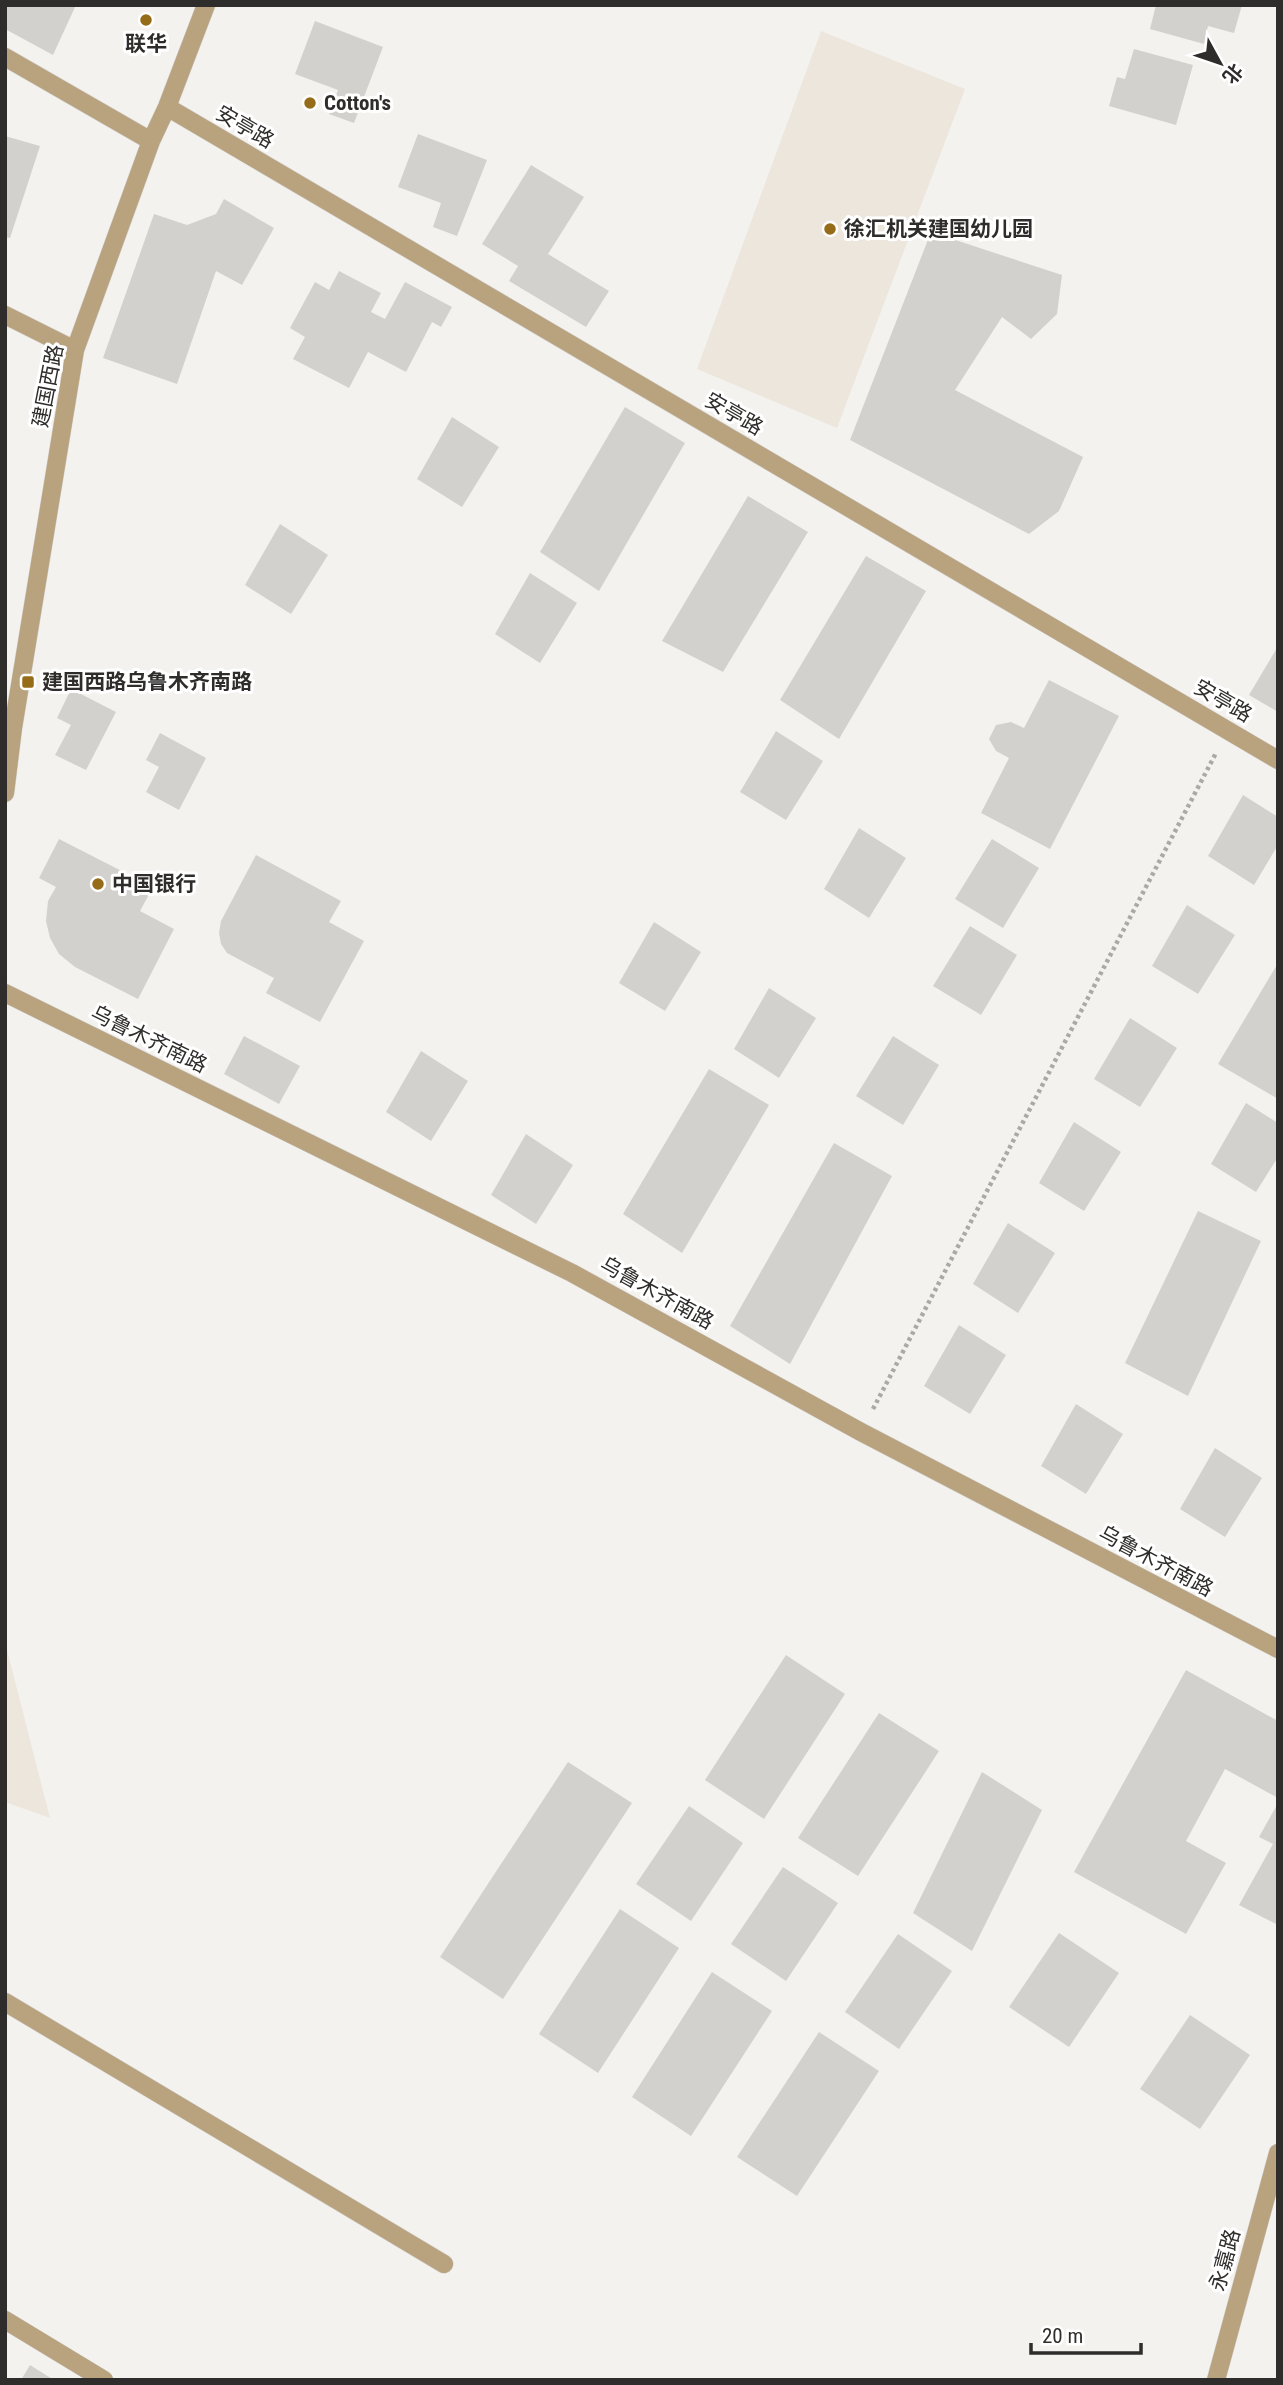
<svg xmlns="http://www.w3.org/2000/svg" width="1283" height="2385" font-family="'Roboto Condensed','Noto Sans SC',sans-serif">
<rect width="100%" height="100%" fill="#f4f2ef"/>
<path fill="#ece6dc" d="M821,31L965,89L837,428L697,369Z
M5,1642L50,1818L5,1802Z"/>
<path fill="#d3d1ce" d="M5,5H76L53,55L5,29Z
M1156,5H1242L1234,33L1208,26L1204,44L1150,29Z
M315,21L383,47L354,123L329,114L338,90L295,74Z
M1134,49L1193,65L1176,125L1109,106L1117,77L1125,79Z
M418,134L487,160L457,236L433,227L441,203L398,187Z
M5,136L40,146L10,238L5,237Z
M531,165L584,197L548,254L609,291L586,327L509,281L518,266L482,244Z
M224,199L274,228L242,285L216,271L177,384L103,358L154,214L187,225L216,214Z
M931,232L1062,275L1057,314L1031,339L1002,317L955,390L1083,457L1059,511L1029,534L850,440Z
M339,271L381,293L371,312L385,319L405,282L452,307L441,327L432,322L406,372L368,352L349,388L293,359L305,337L290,328L315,282L329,290Z
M625,407L685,443L599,591L540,552Z
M452,417L499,447L462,507L417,479Z
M748,496L808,532L723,672L662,641Z
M280,524L328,555L291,614L245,585Z
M866,556L926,591L839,739L780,700Z
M530,573L577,603L540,663L495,634Z
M1278,646V712L1249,695Z
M1049,680L1119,716L1050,849L981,813L1009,758L996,751L989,739L996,725L1011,722L1024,728Z
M71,689L116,712L86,770L55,755L71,725L57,718Z
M776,731L823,761L786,820L740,792Z
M160,733L206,758L179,810L146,792L159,767L146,760Z
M1243,795L1278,817V845L1254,885L1208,856Z
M859,828L906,858L869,918L824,889Z
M59,839L153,887L140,911L174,929L138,999L75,967L59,954L50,938L46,921L48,901L56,887L39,878Z
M992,839L1039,868L1003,928L955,899Z
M256,855L341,901L329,922L364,941L320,1022L266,993L274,978L227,953L221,944L219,933L221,921Z
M1187,905L1235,935L1198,994L1152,966Z
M654,922L701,952L665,1011L619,983Z
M970,926L1017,955L981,1015L933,986Z
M1278,963V1099L1218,1064Z
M769,988L816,1018L779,1078L734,1049Z
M1130,1018L1177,1048L1140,1107L1094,1079Z
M244,1036L300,1066L279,1104L224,1074Z
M893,1036L939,1065L903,1125L856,1096Z
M421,1051L468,1081L431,1141L386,1112Z
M709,1069L769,1105L682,1253L623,1214Z
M1246,1103L1278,1123V1157L1256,1192L1211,1164Z
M1074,1122L1121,1152L1084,1211L1039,1183Z
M526,1134L573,1165L536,1224L491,1195Z
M834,1143L892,1176L790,1364L730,1326Z
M1198,1211L1261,1241L1188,1396L1125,1363Z
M1008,1223L1055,1253L1018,1313L973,1284Z
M959,1325L1006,1355L970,1414L924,1386Z
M1076,1404L1123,1434L1086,1494L1041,1466Z
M1215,1448L1262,1478L1225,1537L1180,1509Z
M786,1655L845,1694L764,1819L705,1780Z
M1186,1670L1278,1721V1798L1225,1769L1186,1841L1226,1863L1186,1934L1074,1872Z
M879,1713L939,1751L858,1876L798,1838Z
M568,1762L632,1803L503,1999L440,1957Z
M982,1772L1042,1810L972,1951L913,1913Z
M1278,1803V1925L1239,1905L1273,1844L1259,1837Z
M689,1806L743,1843L691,1921L636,1884Z
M783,1867L838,1903L786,1981L731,1944Z
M620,1909L679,1948L598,2073L539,2034Z
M1059,1933L1119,1973L1069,2047L1009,2007Z
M898,1934L952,1971L899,2049L845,2012Z
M712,1972L772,2011L691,2136L632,2097Z
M1190,2015L1250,2055L1200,2129L1140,2089Z
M819,2032L879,2071L797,2196L737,2157Z
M30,2365L54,2380H21Z"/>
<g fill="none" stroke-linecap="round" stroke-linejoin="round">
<g stroke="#d0cfcc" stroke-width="19">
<path id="minor" d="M5,57L151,141
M167,107L1278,760
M5,315L75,350
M5,793L13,728L75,350L151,141L167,107L206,5
M5,993L572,1273L861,1432L1278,1649
M5,2002L444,2264
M5,2320L104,2380
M1216,2380L1278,2153"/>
</g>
<path stroke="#aaa9a7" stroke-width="4.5" stroke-dasharray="3.5 3.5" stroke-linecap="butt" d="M873,1409L1216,753"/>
<use href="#minor" stroke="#b9a27e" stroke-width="18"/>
</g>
<g fill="#976c18" stroke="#fff" stroke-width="2.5">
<circle cx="146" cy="20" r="7"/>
<circle cx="310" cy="103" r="7"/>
<circle cx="830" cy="229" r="7"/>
<rect x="21" y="675" width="14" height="14" rx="3.5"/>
<circle cx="98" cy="884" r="7"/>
</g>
<g text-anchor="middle" stroke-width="6" stroke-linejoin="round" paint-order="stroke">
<g font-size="21" font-weight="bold" fill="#2e2d2c" stroke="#fff" text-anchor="start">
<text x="146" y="51" text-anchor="middle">联华</text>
<text x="324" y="110">Cotton's</text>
<text x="844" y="236">徐汇机关建国幼儿园</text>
<text x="42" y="689">建国西路乌鲁木齐南路</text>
<text x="112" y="891">中国银行</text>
</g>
<g font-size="21" fill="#2e2d2c" stroke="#fff">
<text transform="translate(245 127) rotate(30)" y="7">安亭路</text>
<text transform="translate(48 386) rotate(-79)" y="7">建国西路</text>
<text transform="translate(734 414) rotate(30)" y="7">安亭路</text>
<text transform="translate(1223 701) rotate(30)" y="7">安亭路</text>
<text transform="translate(149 1039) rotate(26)" y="7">乌鲁木齐南路</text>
<text transform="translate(657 1293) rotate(29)" y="7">乌鲁木齐南路</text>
<text transform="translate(1156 1561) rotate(28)" y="7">乌鲁木齐南路</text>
<text transform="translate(1225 2260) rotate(-75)" y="7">永嘉路</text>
</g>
</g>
<rect width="1283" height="2385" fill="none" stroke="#2e2d2c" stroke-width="14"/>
<g transform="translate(1220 63) rotate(130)" stroke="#ffffff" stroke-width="5" paint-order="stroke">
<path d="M0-5L12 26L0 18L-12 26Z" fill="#2e2d2c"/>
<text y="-10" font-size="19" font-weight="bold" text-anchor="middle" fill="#2e2d2c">北</text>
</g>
<path d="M1031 2343v10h110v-10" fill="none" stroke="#2e2d2c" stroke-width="3.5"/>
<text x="1042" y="2343" font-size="21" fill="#2e2d2c" stroke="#ffffff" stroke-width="5" paint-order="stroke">20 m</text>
</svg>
